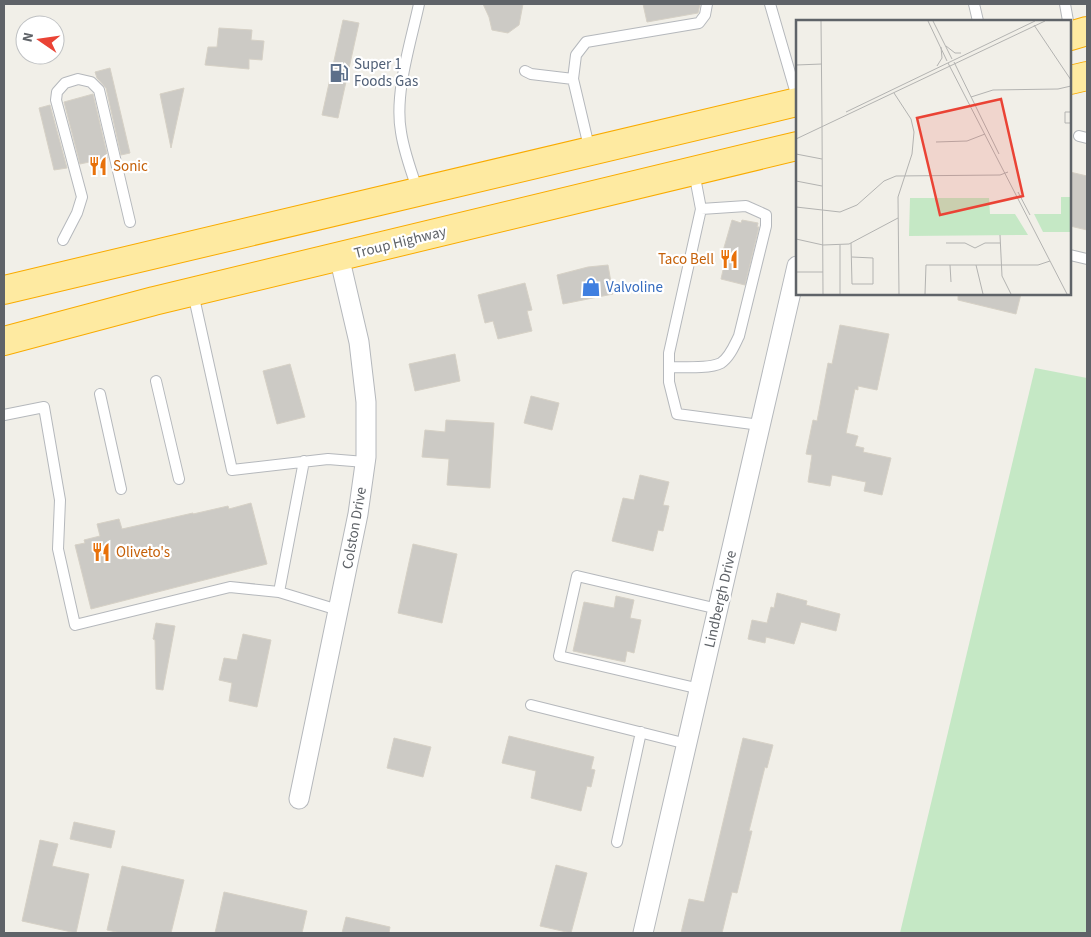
<svg xmlns="http://www.w3.org/2000/svg" width="1091" height="937" font-family="'Source Sans 3',sans-serif">
<rect width="100%" height="100%" fill="#f1efe8"/>
<path fill="#c5e8c5" d="M1035,368L1087,378V933H900Z"/>
<path fill="#cccac5" stroke="#d6d1c6" d="M483,4H523L519,25L508,33L492,30L489,17Z
M643,4H700L698,13L647,22Z
M343,20L359,23L338,118L322,115Z
M219,28L252,30L251,40L264,41L262,60L249,59V69L205,65L208,47H217Z
M110,68L130,153L121,155L106,88L97,78L95,72Z
M184,88L171,148L160,94Z
M93,94L108,158L80,164L64,102Z
M50,105L67,168L54,170L39,108Z
M1070,172L1087,176V230L1070,226Z
M732,220L741,223L742,220L758,223L757,227H759L745,285L721,279L727,252L723,251Z
M608,265L613,294L563,304L557,275L588,267Z
M525,283L532,310L527,311L532,331L498,339L493,321L485,323L478,295Z
M958,294H1021L1016,314L958,300Z
M840,325L889,334L877,390L858,386V390L855,389L846,433L858,436L855,446L864,448L863,452L891,458L882,495L864,491L866,482L832,475L830,486L808,482L812,455L806,454L813,420L817,421L828,363L832,364Z
M455,354L460,381L415,391L409,364Z
M290,364L305,417L277,424L263,371Z
M531,396L559,403L552,430L524,423Z
M446,420L494,423L490,488L447,485L449,459L422,457L425,430L445,432Z
M640,475L669,482L663,505L669,506L663,531L658,530L653,551L612,541L623,498L634,500Z
M251,503L267,564L91,609L75,545L85,543L84,540L100,536L97,524L119,519L122,529L193,513V514L228,506L229,509Z
M413,544L457,554L442,623L398,613Z
M777,593L807,601L806,605L840,614L836,631L801,622L794,644L766,637L765,643L748,639L752,620L767,623L771,607L774,608Z
M616,596L634,600L630,618L641,620L634,653L627,651L625,662L573,651L584,602L614,608Z
M156,623L175,626L163,690L156,689L155,640L153,639Z
M243,634L271,640L257,707L229,701L232,683L219,680L224,658L237,660Z
M509,736L594,757L591,769L595,770L591,787L587,786L581,811L531,798L536,771L502,763Z
M394,738L431,747L423,777L387,768Z
M743,738L773,745L767,768L765,767L749,831H752L737,893L732,892L722,933H681L689,899L704,902Z
M74,822L115,831L111,848L70,839Z
M40,840L58,844L52,866L89,874L76,933L22,921Z
M556,865L587,873L571,933L540,926Z
M122,866L184,880L171,933H121L107,930Z
M224,892L307,911L302,933H215Z
M346,917L390,927L389,933H342Z"/>
<g fill="none" stroke-linecap="round" stroke-linejoin="round">
<g stroke="#b5b8bc" stroke-width="12">
<path id="service" d="M770,4L797,97
M974,4L978,21
M1065,4L1068,21
M525,71L531,74L573,79L590,151
M573,79L576,55L586,42L699,23L705,15L707,4
M1079,136L1087,138
M694,172L701,209L669,353V382L677,414L760,425
M418,191C411,171 404,152 401,132C394,93 411,42 419,4
M63,240L77,213L82,197L56,100L57,92L65,83L78,79L91,82L99,90L130,222
M1070,255L1087,259
M193,293L232,470L328,459L365,462
M669,367C682,367 710,369 721,363C730,357 735,344 739,336L766,226V215L746,206L701,209
M156,381L179,479
M100,394L121,489
M4,415L44,407L60,500L58,549L75,625L230,587L279,592L338,610
M279,592L304,461
M700,689L559,656L577,576L718,609
M531,705L687,744
M617,842L641,732"/>
</g>
<g stroke="#b5b8bc" stroke-width="21">
<path id="minor" d="M299,799L358,514L366,457V402L359,342L339,256
M643,933L797,266"/>
</g>
<g stroke="#f9ab00" stroke-width="30">
<path id="trunk" d="M1070,36L1087,31
M1070,80L1087,76
M4,290L797,102
M4,341L154,301L797,146"/>
</g>
<use href="#service" stroke="#fff" stroke-width="10"/>
<use href="#minor" stroke="#fff" stroke-width="19"/>
<use href="#trunk" stroke="#feeaa1" stroke-width="28"/>
</g>
<defs>
<g id="fuel-bare" transform="scale(1.5)"><path d="M-5.5-6h7V0h2V4h1.3V-2.5L3-4.5l.8-.8L6-3V5H2.5V1h-1V6h-7ZM-4.2-4.7v3.2H.2V-4.7Z" fill="#5c6f8a" stroke="#fff" stroke-width="2.5" paint-order="stroke"/></g>
<g id="restaurant-bare" transform="scale(1.5)"><path d="M-5-6h1v4h1v-4h1v4h1v-4h1v5L-1.5 .5V6h-2V.5L-5-1ZM5-6V6H3V1.5H1.5Q1.5-4 5-6Z" fill="#e8710a" stroke="#fff" stroke-width="2.5" paint-order="stroke"/></g>
<g id="shop-bare" transform="scale(1.5)"><path d="M-5-2.5h2.3a2.7 3.5 0 0 1 5.4 0H5L5.5 6h-11ZM-1.5-2.5h3a1.5 2.3 0 0 0-3 0Z" fill="#3f7fe0" stroke="#fff" stroke-width="2.5" paint-order="stroke"/></g>
</defs>
<g fill-rule="evenodd">
<use href="#fuel-bare" x="339" y="73"/>
<use href="#restaurant-bare" x="98" y="166"/>
<use href="#restaurant-bare" x="729" y="259"/>
<use href="#shop-bare" x="591" y="287"/>
<use href="#restaurant-bare" x="101" y="552"/>
</g>
<g text-anchor="middle" stroke-width="4.5" stroke-linejoin="round" paint-order="stroke">
<g font-size="15" fill="#4e5e75" stroke="#fff" text-anchor="start">
<text x="354" y="69">Super 1<tspan x="354" dy="17">Foods Gas</tspan></text>
</g>
<g font-size="15" fill="#c56008" stroke="#fff" text-anchor="start">
<text x="113" y="171">Sonic</text>
<text x="714" y="264" text-anchor="end">Taco Bell</text>
<text x="116" y="557">Oliveto's</text>
</g>
<g font-size="15" fill="#5f6368" stroke="#fff">
<text transform="translate(400 242) rotate(-14)" y="5">Troup Highway</text>
<text transform="translate(354 528) rotate(-80)" y="5">Colston Drive</text>
<text transform="translate(720 599) rotate(-77)" y="5">Lindbergh Drive</text>
</g>
<g font-size="15" fill="#366cbe" stroke="#fff" text-anchor="start">
<text x="606" y="292">Valvoline</text>
</g>
</g>
<g transform="translate(796 20)">
<rect width="275" height="275" fill="#f1efe8"/>
<path d="M265,177H275V212H247L238,194H265ZM114,178H193L194,194H219L232,215L113,216Z" fill="#c5e8c5"/>
<path fill="none" stroke="#b3b3b1" stroke-width="1" d="M25,1L26,103M132,1L151,41M137,1L156,39M238,5L275,60M150,26L159,33H165M158,42L203,134M152,43L271,274M0,45L26,44M141,46L146,38L145,27M98,73L115,99L118,112L116,134L102,177L103,274M175,77L197,70L262,69L275,66M50,92L239,1M275,92H269V103H275M26,103L27,274M0,119L249,1M140,122L171,121L189,114M0,134L26,139M0,161L26,166M222,172L234,195M0,187L44,192L61,185L88,161L100,156L204,155L212,152M204,215L206,256L215,274M0,219L27,225L53,224L102,198M55,223L56,264H77V238L56,237M150,223H169L179,228L189,223H204M44,225V274M154,245L155,262M180,245L187,274M0,252H27M129,274L130,245H242L254,241"/>
<path fill="#ea4335" fill-opacity="0.15" stroke="#ea4335" stroke-width="2.5" d="M205,79L227,176L144,195L121,98Z"/>
<rect width="275" height="275" fill="none" stroke="#5f6368" stroke-width="2.5"/>
</g>
<rect width="1091" height="937" fill="none" stroke="#5f6368" stroke-width="10"/>
<g transform="translate(40 40) rotate(283)"><circle r="24" fill="#ffffff" stroke="#bfc1c3"/>
<path d="M0-4L9 19L0 12L-9 19Z" fill="#ea4335"/>
<text y="-8" font-size="14" font-weight="bold" text-anchor="middle" fill="#5f6368">N</text>
</g>
</svg>
